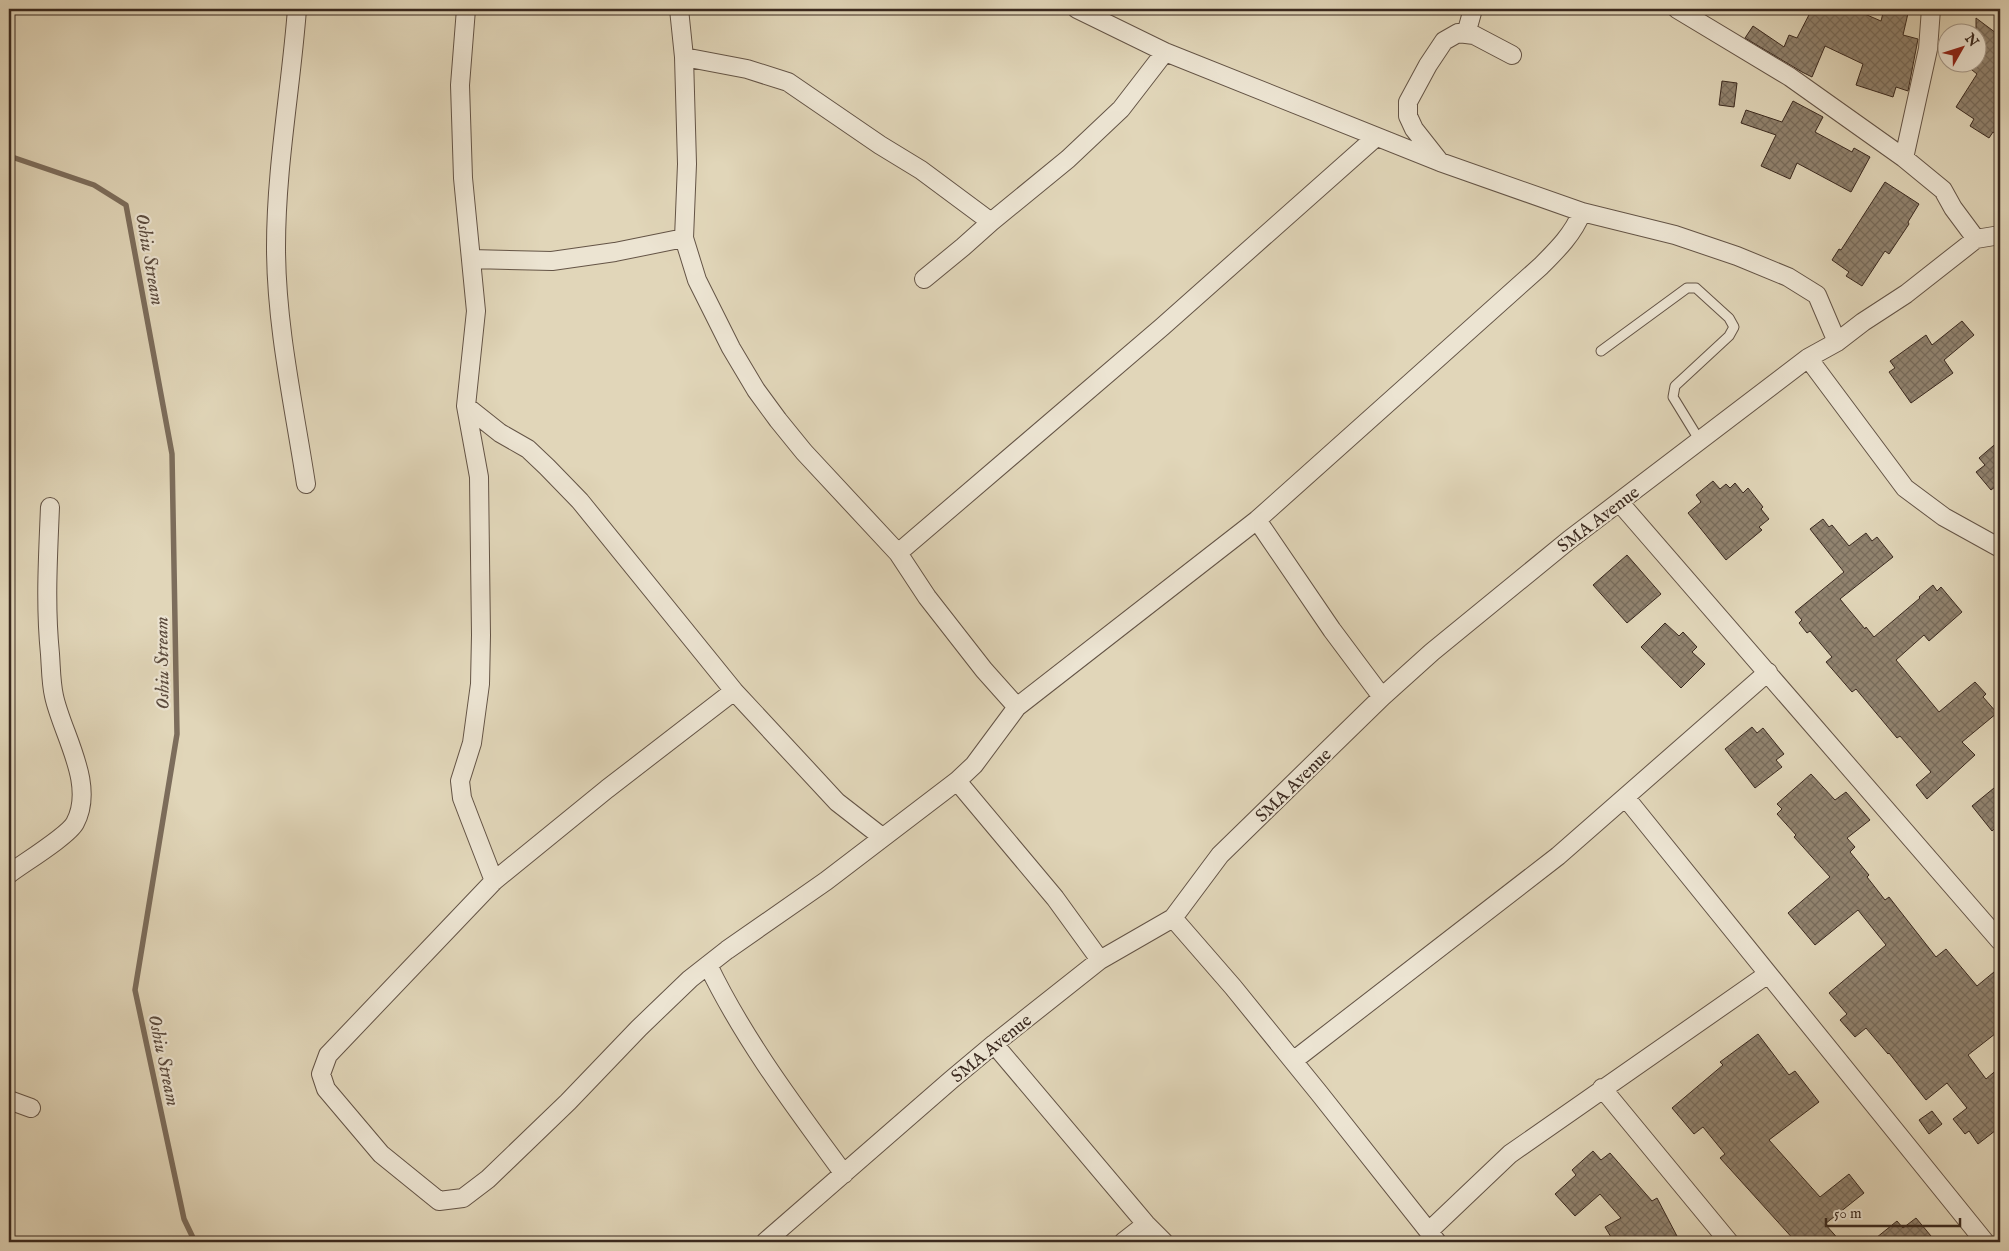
<svg xmlns="http://www.w3.org/2000/svg" width="2009" height="1251" font-family="'IM FELL English',serif">
<defs>
<pattern id="building-cross-hatch" width="8" height="8" patternUnits="userSpaceOnUse" patternTransform="scale(1.25)"><rect width="8" height="8" fill="#91836f"/><path d="M0 0l8 8M0 8l8-8" fill="none" stroke="#776b5b"/></pattern>
</defs>
<rect width="100%" height="100%" fill="#e1d6b9"/>
<filter id="stains"><feTurbulence type="fractalNoise" baseFrequency=".004" numOctaves="4"/><feColorMatrix values="0 0 0 0 .2 0 0 0 0 .09 0 0 0 0 .02 0 0 0 .5 -.17"/></filter>
<radialGradient id="worn" r=".72"><stop offset=".6" stop-color="#630" stop-opacity="0"/><stop offset="1" stop-color="#630" stop-opacity=".3"/></radialGradient>
<g fill="none" stroke-linecap="round" stroke-linejoin="round">
<path stroke="#7c6d5c" stroke-width="5.5" d="M9,156L94,185L126,205L172,454L177,734L135,990L184,1219L195,1242"/>
</g>
<path fill="url(#building-cross-hatch)" stroke="#3a291f" d="M1812,9H1853L1881,21L1884,9H1909L1903,35L1918,39L1908,91L1896,87L1893,97L1856,85L1863,64L1825,46L1812,77L1802,72L1745,38L1753,26L1784,47L1789,35L1797,38Z
M1976,18L2000,36V137L1993,132L1989,138L1970,126L1974,119L1956,107L1977,74L1962,62H1976Z
M1722,81L1737,83L1734,107L1719,105Z
M1793,101L1823,117L1815,132L1852,152L1854,148L1870,157L1851,192L1797,163L1790,179L1761,166L1776,135L1741,123L1746,110L1782,122Z
M1885,182L1919,204L1908,222L1909,224L1889,254L1885,251L1862,286L1846,276L1849,272L1832,260L1839,249L1841,250Z
M1962,321L1974,335L1944,360L1953,373L1911,403L1889,372L1895,368L1890,361L1926,335L1932,345Z
M2000,440V483L1991,490L1976,472L1985,465L1979,458Z
M1713,481L1720,489L1726,484L1730,488L1735,483L1743,493L1748,488L1763,507L1761,509L1769,519L1759,527L1762,530L1726,560L1688,513L1701,502L1696,495Z
M1823,519L1829,527L1832,525L1849,546L1866,533L1872,541L1877,537L1893,557L1840,599L1865,629L1866,627L1874,637L1920,598L1919,597L1933,585L1937,591L1941,587L1962,612L1929,641L1924,635L1896,660L1939,712L1975,682L1986,694L1983,697L1997,713L1962,742L1975,755L1927,799L1916,785L1931,772L1900,736L1897,738L1856,689L1852,692L1826,662L1832,657L1810,631L1807,633L1799,623L1802,620L1795,612L1844,572L1810,529Z
M1627,555L1661,594L1627,623L1593,585Z
M1665,623L1679,636L1683,632L1697,647L1692,652L1705,664L1681,688L1641,647Z
M1752,727L1757,733L1763,728L1784,754L1776,760L1782,767L1755,788L1725,749Z
M1811,774L1835,800L1846,792L1870,820L1847,838L1855,847L1850,852L1869,875L1867,877L1885,900L1889,897L1936,957L1946,949L1977,986L2000,967V1030L1968,1055L1986,1079L2000,1067V1127L1978,1144L1969,1131L1965,1134L1953,1119L1967,1108L1947,1083L1926,1100L1889,1053L1888,1054L1866,1028L1855,1037L1840,1020L1847,1014L1829,993L1886,945L1858,910L1815,945L1788,913L1830,877L1794,837L1796,835L1777,814L1782,809L1777,804Z
M1994,788L2000,795V824L1992,831L1972,806Z
M1758,1034L1789,1075L1795,1071L1819,1102L1769,1140L1820,1197L1849,1174L1864,1193L1825,1224L1841,1242H1796L1720,1158L1725,1154L1703,1127L1694,1134L1672,1108L1723,1065L1720,1062Z
M1932,1111L1942,1124L1929,1134L1919,1120Z
M1593,1151L1601,1160L1610,1153L1652,1201L1657,1198L1678,1238L1670,1242H1614L1605,1227L1621,1218L1600,1194L1575,1216L1555,1194L1576,1175L1572,1170Z
M1916,1218L1936,1242H1871L1897,1221L1903,1228Z"/>
<g fill="none" stroke-linecap="round" stroke-linejoin="round">
<g stroke="#645446" stroke-width="11">
<path id="service" d="M1601,351L1687,288H1696L1729,318L1734,327L1729,336L1675,386L1673,397L1700,441"/>
</g>
<g stroke="#645446" stroke-width="20">
<path id="minor" d="M297,9C291,88 276,167 276,247C276,326 294,406 306,484
M466,9L460,85L463,178L476,311L466,406L479,477L481,635L480,684L472,743L460,781L462,798L470,819L494,881
M679,9L684,57L687,164L684,238L697,280L731,348L756,390L778,420L804,452L898,553L927,597L984,670L1017,707
M1077,9L1165,52L1440,162L1582,212L1675,235L1737,256L1788,277L1817,295L1837,342
M1466,34L1473,9
M684,57L747,69L788,82L880,145L921,170L991,222
M1904,158L1928,49L1931,9
M1440,162L1414,129L1408,116V102L1428,65L1444,41L1458,33L1474,35L1512,55
M1976,239L2000,235
M471,259L552,261L615,252L684,238
M924,279L963,247L991,222L1068,159L1121,109L1165,52
M1808,358L1905,488L1944,517L2000,548
M466,406L500,433L528,449L547,467L580,501L734,691L837,802L882,837
M1620,503L2000,941
M1257,520L1332,630L1382,697
M898,553L1162,327L1376,137
M734,691L607,789L494,881L328,1055L321,1074L326,1089L381,1154L439,1201L463,1198L488,1179L568,1102L639,1028L690,979L727,950L826,881L957,781L974,765L1017,707L1257,520L1541,266C1558,249 1573,234 1582,212
M957,781L1055,898L1100,960
M1626,798L1985,1242
M9,874C22,864 68,836 75,823C96,784 62,734 54,696C51,683 51,668 50,654C45,604 48,557 50,507
M1173,918L1233,987L1319,1093L1437,1242
M708,965C744,1040 795,1107 844,1174
M994,1044L1146,1224L1164,1242
M1293,1061L1558,856L1768,672
M1602,1088L1729,1242
M9,1100L31,1108
M1429,1231L1510,1154L1768,974
M765,1242L951,1080L994,1044L1100,960L1173,918L1220,855L1382,697L1432,652L1569,540L1808,358L1837,342L1863,322L1906,294L1976,239L1953,208L1943,190L1904,158L1790,77L1677,9
M1123,1242L1146,1224"/>
</g>
<use href="#service" stroke="#ece4d2" stroke-width="9"/>
<use href="#minor" stroke="#ece4d2" stroke-width="18"/>
</g>
<g text-anchor="middle" stroke-width="4.5" stroke-linejoin="round" paint-order="stroke">
<g font-size="18" fill="#3a291f" stroke="#ece4d2">
<text transform="translate(1598 519) rotate(-37)" y="6">SMA Avenue</text>
<text transform="translate(1293 785) rotate(-44)" y="6">SMA Avenue</text>
<text transform="translate(991 1048) rotate(-39)" y="6">SMA Avenue</text>
</g>
<g font-size="19" font-style="italic" fill="#5b4b3e" stroke="#ece4d2">
<text transform="translate(151 259) rotate(80)" y="7">Oshiu Stream</text>
<text transform="translate(161 663) rotate(-91)" y="7">Oshiu Stream</text>
<text transform="translate(165 1060) rotate(78)" y="7">Oshiu Stream</text>
</g>
</g>
<rect width="2009" height="1251" fill="none" stroke="#e1d6b9" stroke-width="30"/>
<rect x="10" y="10" width="1989" height="1231" fill="none" stroke="#3a291f" stroke-width="2.5"/>
<rect x="15" y="15" width="1979" height="1221" fill="none" stroke="#3a291f"/>
<g transform="translate(1962 48) rotate(51)"><circle r="24" fill="#ece4d2" stroke="#a5998a"/>
<path d="M0-4L9 19L0 12L-9 19Z" fill="#8f2418"/>
<text y="-8" font-size="14" font-weight="bold" text-anchor="middle" fill="#3a291f">N</text>
</g>
<path d="M1826 1218v8h134v-8" fill="none" stroke="#3a291f" stroke-width="2.5"/>
<text x="1834" y="1218" font-size="15" fill="#3a291f" stroke="#ece4d2" stroke-width="4" paint-order="stroke">50 m</text>
<rect width="100%" height="100%" filter="url(#stains)"/>
<rect width="100%" height="100%" fill="url(#worn)"/>
</svg>
